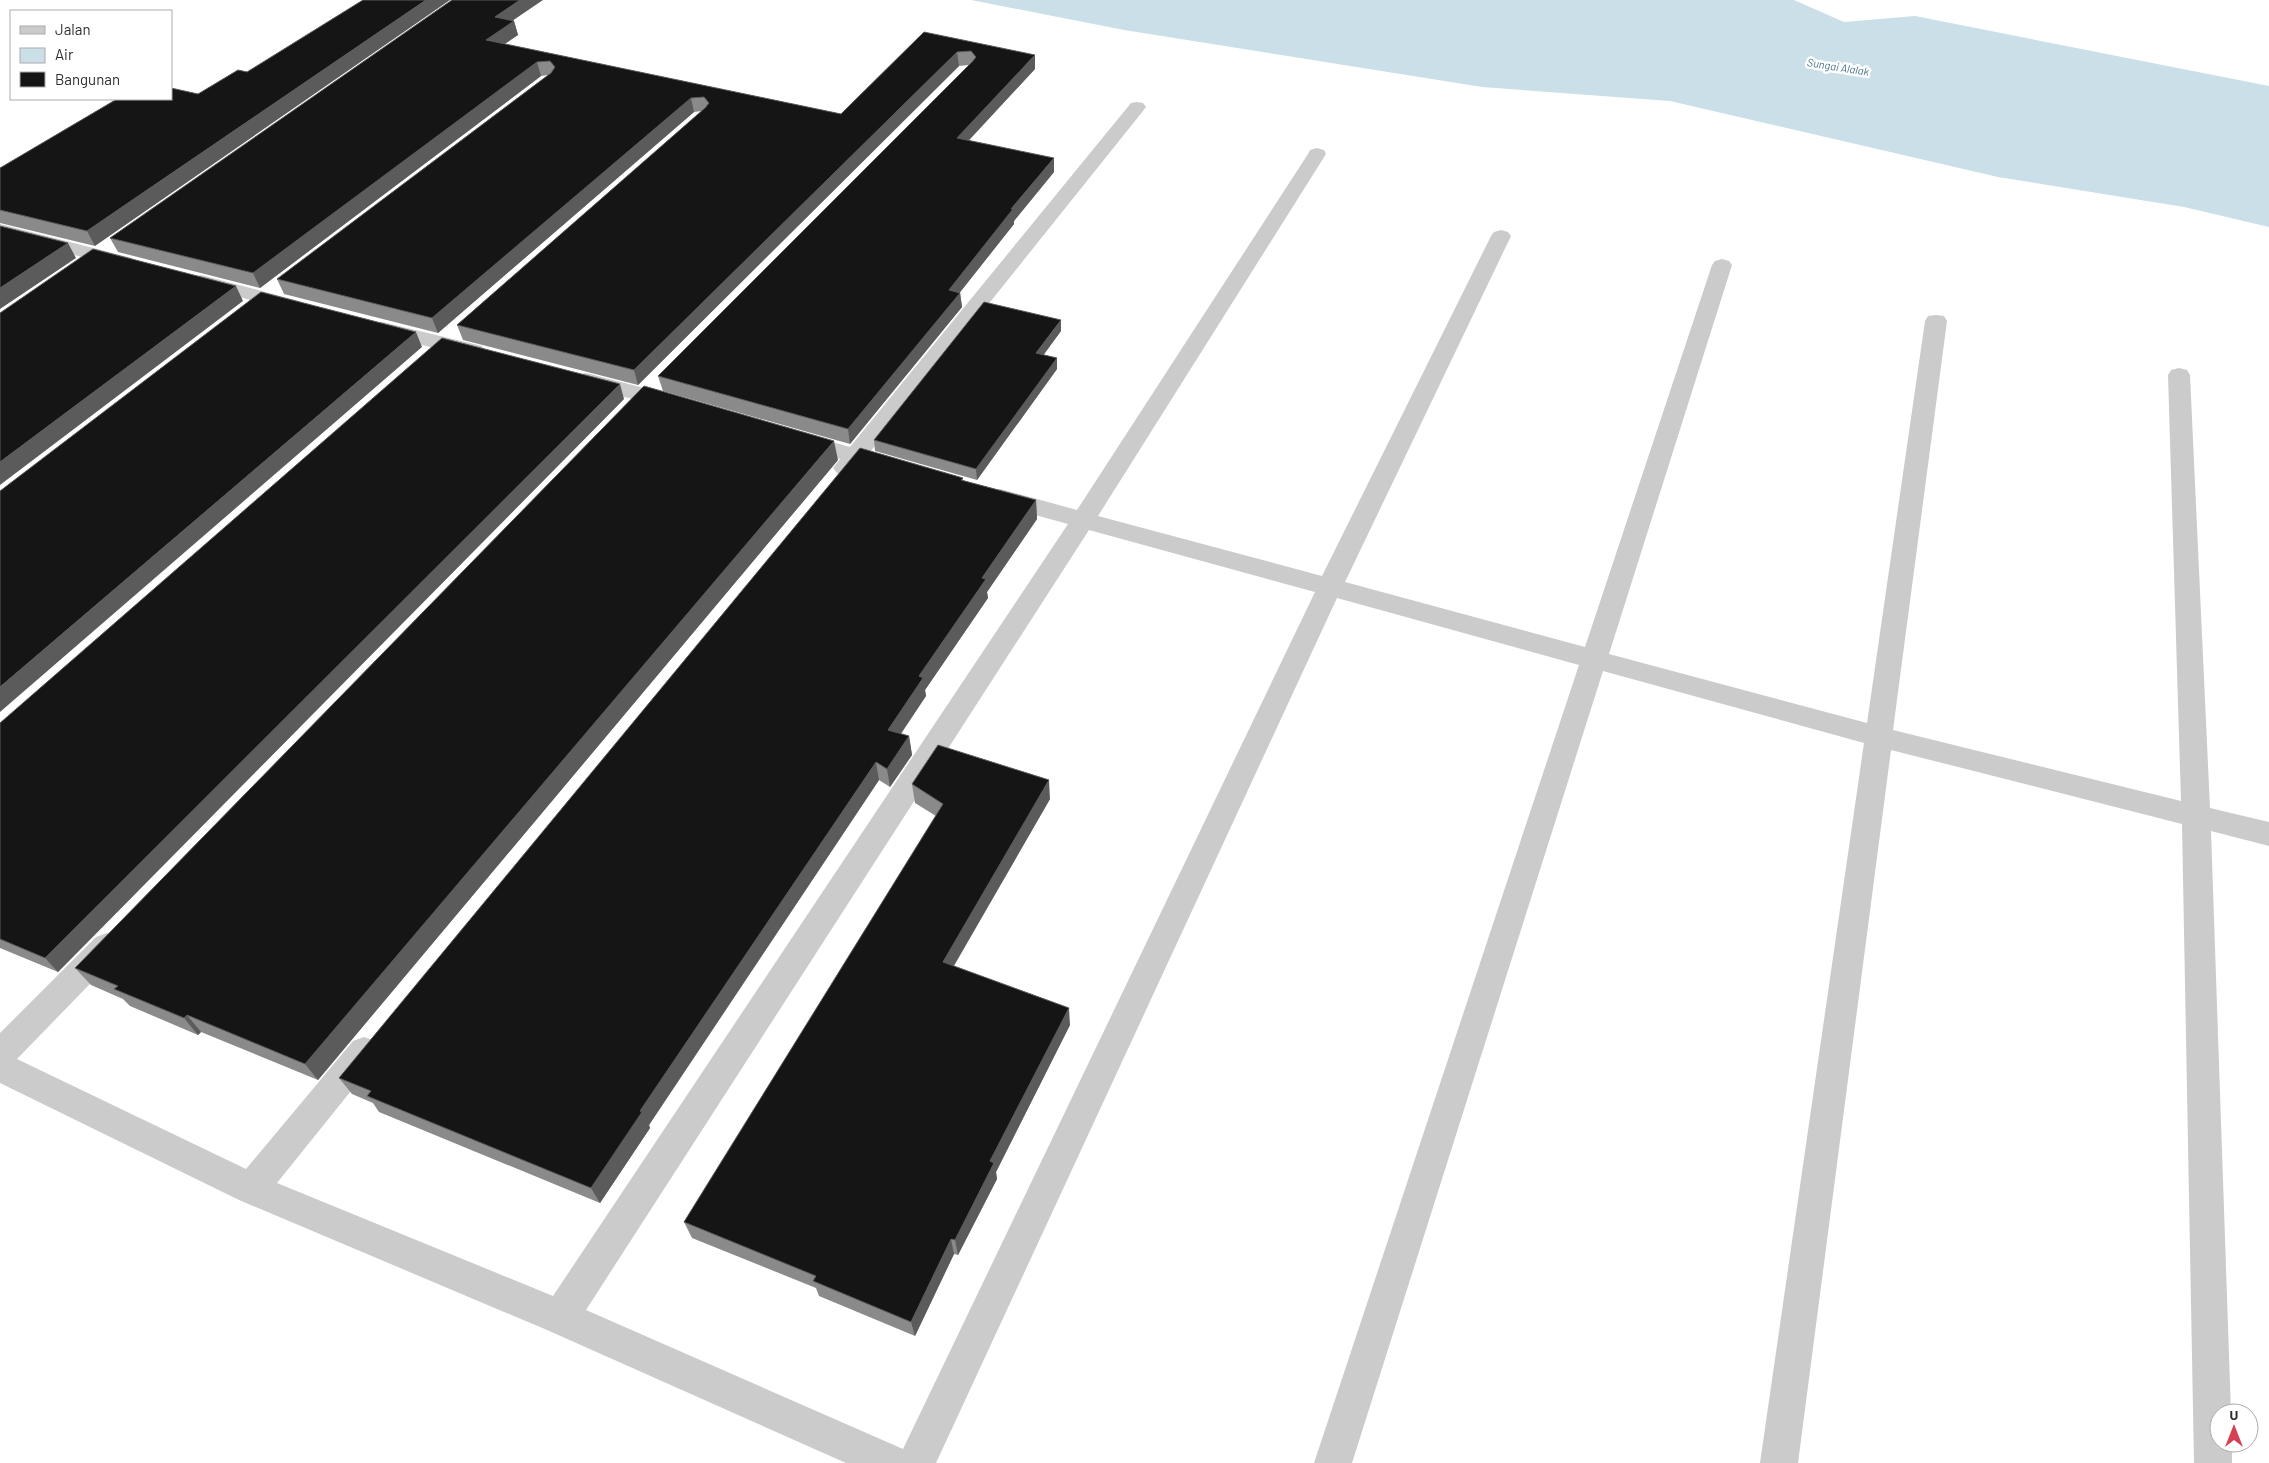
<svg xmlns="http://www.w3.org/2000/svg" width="2269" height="1463" font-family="Barlow,sans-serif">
<rect width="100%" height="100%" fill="#fff"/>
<path fill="#cbdfe9" d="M971,0H1794L1844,22L1915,16L2269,86V227L2184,207L1998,177L1670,101L1482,87L1124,30Z"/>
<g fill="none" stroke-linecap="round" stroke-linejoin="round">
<path fill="#cbcbcb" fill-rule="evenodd" d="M1137,102L1143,103L1146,107L1143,111L870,452L899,461L903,466L899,471L891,474L860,465C853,474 848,477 837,473L833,468L840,459L792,445L788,440L792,435L800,433L850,447L1131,103Z
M1317,148L1324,150L1326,154L1098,516L1322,576L1491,236L1494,232L1501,230L1508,232L1511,236L1345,582L1585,647L1712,265L1715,261L1722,259L1729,261L1732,265L1609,654L1867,723L1925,321L1928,316L1936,315L1944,316L1947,321L1893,730L2181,801L2168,375L2171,370L2179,368L2187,370L2190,375L2210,808L2269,822V846L2211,831L2231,1413H2219V1443H2232V1463H2194L2182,824L1891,750L1798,1463H1760L1864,743L1603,671L1352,1463H1314L1579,665L1337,598L936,1463H846L547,1330L239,1200L0,1083V1033L96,937L107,933L118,937L122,946L118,955L17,1059L246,1169L353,1041L364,1037L375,1041L380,1051L375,1061L277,1183L553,1296L1068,524L992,503L988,497L992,491L1000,489L1077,510L1308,154L1310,150ZM1089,530L1315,592L903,1449L586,1310Z
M0,224L132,258L135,262L132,266L125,268L0,236Z
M201,275L299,301L303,305L299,309L292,311L194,285L191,281L194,277Z
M382,322L482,346L485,351L482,356L474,358L374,333L371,328L374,323Z
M586,373L683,398L686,403L683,408L675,410L578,385L575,380L578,375Z"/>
</g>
<path fill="#8a8a8a" d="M513,21H514L518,35L504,44L841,114L924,32L1035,69L969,140L1054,172L1014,221V224L960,292L962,307L850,444L663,391L658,376L969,65L959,66L638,385L463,340L457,325L702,111L694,112L438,333L284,294L277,279L548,75L541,76L260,288L118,252L110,238Z
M117,99L95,246L0,223V168Z
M1061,331L1043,355L1057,369L977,480L875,451L874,440Z
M624,399L58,972L0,948V723Z
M838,460L318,1080L201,1032L198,1035L130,1006L123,999L91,985L75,968Z
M963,478V481L1036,500L1037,519L987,592L988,598L925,690L926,696L901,734L909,736L912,755L890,787L879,780L649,1125L650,1128L600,1203L379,1112L373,1103L352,1094L339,1078Z
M912,784L1050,799L954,966L1070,1025L996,1172L997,1179L958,1255L954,1254L915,1336L819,1296L816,1288L692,1238L684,1222L936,816L915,803Z"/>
<path fill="#5b5b5b" d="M426,0H450L95,246L87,231Z
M520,0H543L499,30L495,17Z
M514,21L518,35L490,54L486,40Z
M957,52L959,66L638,385L634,370Z
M1035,55V69L958,152L957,138Z
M537,62L541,76L260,288L253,273Z
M691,98L694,112L438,333L432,318Z
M1054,158V172L1014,221V224L950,305L949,290L1011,209Z
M68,243L76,258L0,309V288Z
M236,286L243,301L0,485V462Z
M960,293L962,307L850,444L848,429Z
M1061,320V331L1037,364L1036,353Z
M416,332L422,347L0,712V687Z
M1057,358V369L977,480L976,469Z
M620,384L624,399L58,972L45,958Z
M834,441L838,460L318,1080L305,1064Z
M1036,500L1037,519L987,592L988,598L925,690L926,696L891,748L888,730L919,676L982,578Z
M909,736L912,755L890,787L887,769Z
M876,762L879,780L649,1125L650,1128L600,1203L591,1188L640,1111Z
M1049,780L1050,799L946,979L943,962Z
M1069,1008L1070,1025L996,1172L997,1179L958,1255L955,1240L990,1161Z
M187,1015L201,1032L198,1035L184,1018Z
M951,1239L954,1254L915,1336L911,1322Z"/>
<path fill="#151515" stroke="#5b5b5b" d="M363,0H426L87,231L0,210V168L117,99H171V88L198,94L238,70L247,72Z
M452,0H520L495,17L514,21L486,40L841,114L924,32L1035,55L957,138L1054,158L1011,209H1013L949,290L960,293L848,429L658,376L972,62L976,57L971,51L957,52L634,370L457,325L705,108L709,103L704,97L691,98L432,318L277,279L551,73L555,67L550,61L537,62L253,273L110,238Z
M0,226L68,243L0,288Z
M93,249L236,286L0,462V313Z
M261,292L416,332L0,687V491Z
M984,302L1061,320L1036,353L1057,358L976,469L874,440Z
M442,338L620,384L45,958L0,939V723Z
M644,386L834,441L305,1064L187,1015L184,1018L114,989L118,986L75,968Z
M860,448L963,478L961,480L1036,500L982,578L986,579L919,676L923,678L888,730L909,736L887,769L876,762L640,1111L642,1112L591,1188L367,1096L371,1091L339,1078Z
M938,745L1049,780L943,962L1069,1008L990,1161L994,1163L955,1240L951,1239L911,1322L813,1281L816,1276L684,1222L943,804L912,784Z"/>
<g text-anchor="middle" stroke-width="5" stroke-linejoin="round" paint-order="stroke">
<g font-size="11" font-style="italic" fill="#447389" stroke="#fff">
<text transform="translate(1838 67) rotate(9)" y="4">Sungai Alalak</text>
</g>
</g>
<rect x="10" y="10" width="162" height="90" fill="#ffffff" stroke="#ababab"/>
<rect x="20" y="26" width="25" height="8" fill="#cbcbcb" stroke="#ababab"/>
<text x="55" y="35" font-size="15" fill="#2e2e2e">Jalan</text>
<rect x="20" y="48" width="25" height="15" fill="#cbdfe9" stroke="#ababab"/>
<text x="55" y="60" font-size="15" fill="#2e2e2e">Air</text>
<rect x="20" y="72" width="25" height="15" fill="#151515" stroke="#ababab"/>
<text x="55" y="85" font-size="15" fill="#2e2e2e">Bangunan</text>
<g transform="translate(2234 1428)"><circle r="24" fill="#ffffff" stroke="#ababab"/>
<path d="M0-4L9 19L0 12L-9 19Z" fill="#d54055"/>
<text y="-8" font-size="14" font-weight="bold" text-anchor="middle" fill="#2e2e2e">U</text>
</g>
</svg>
